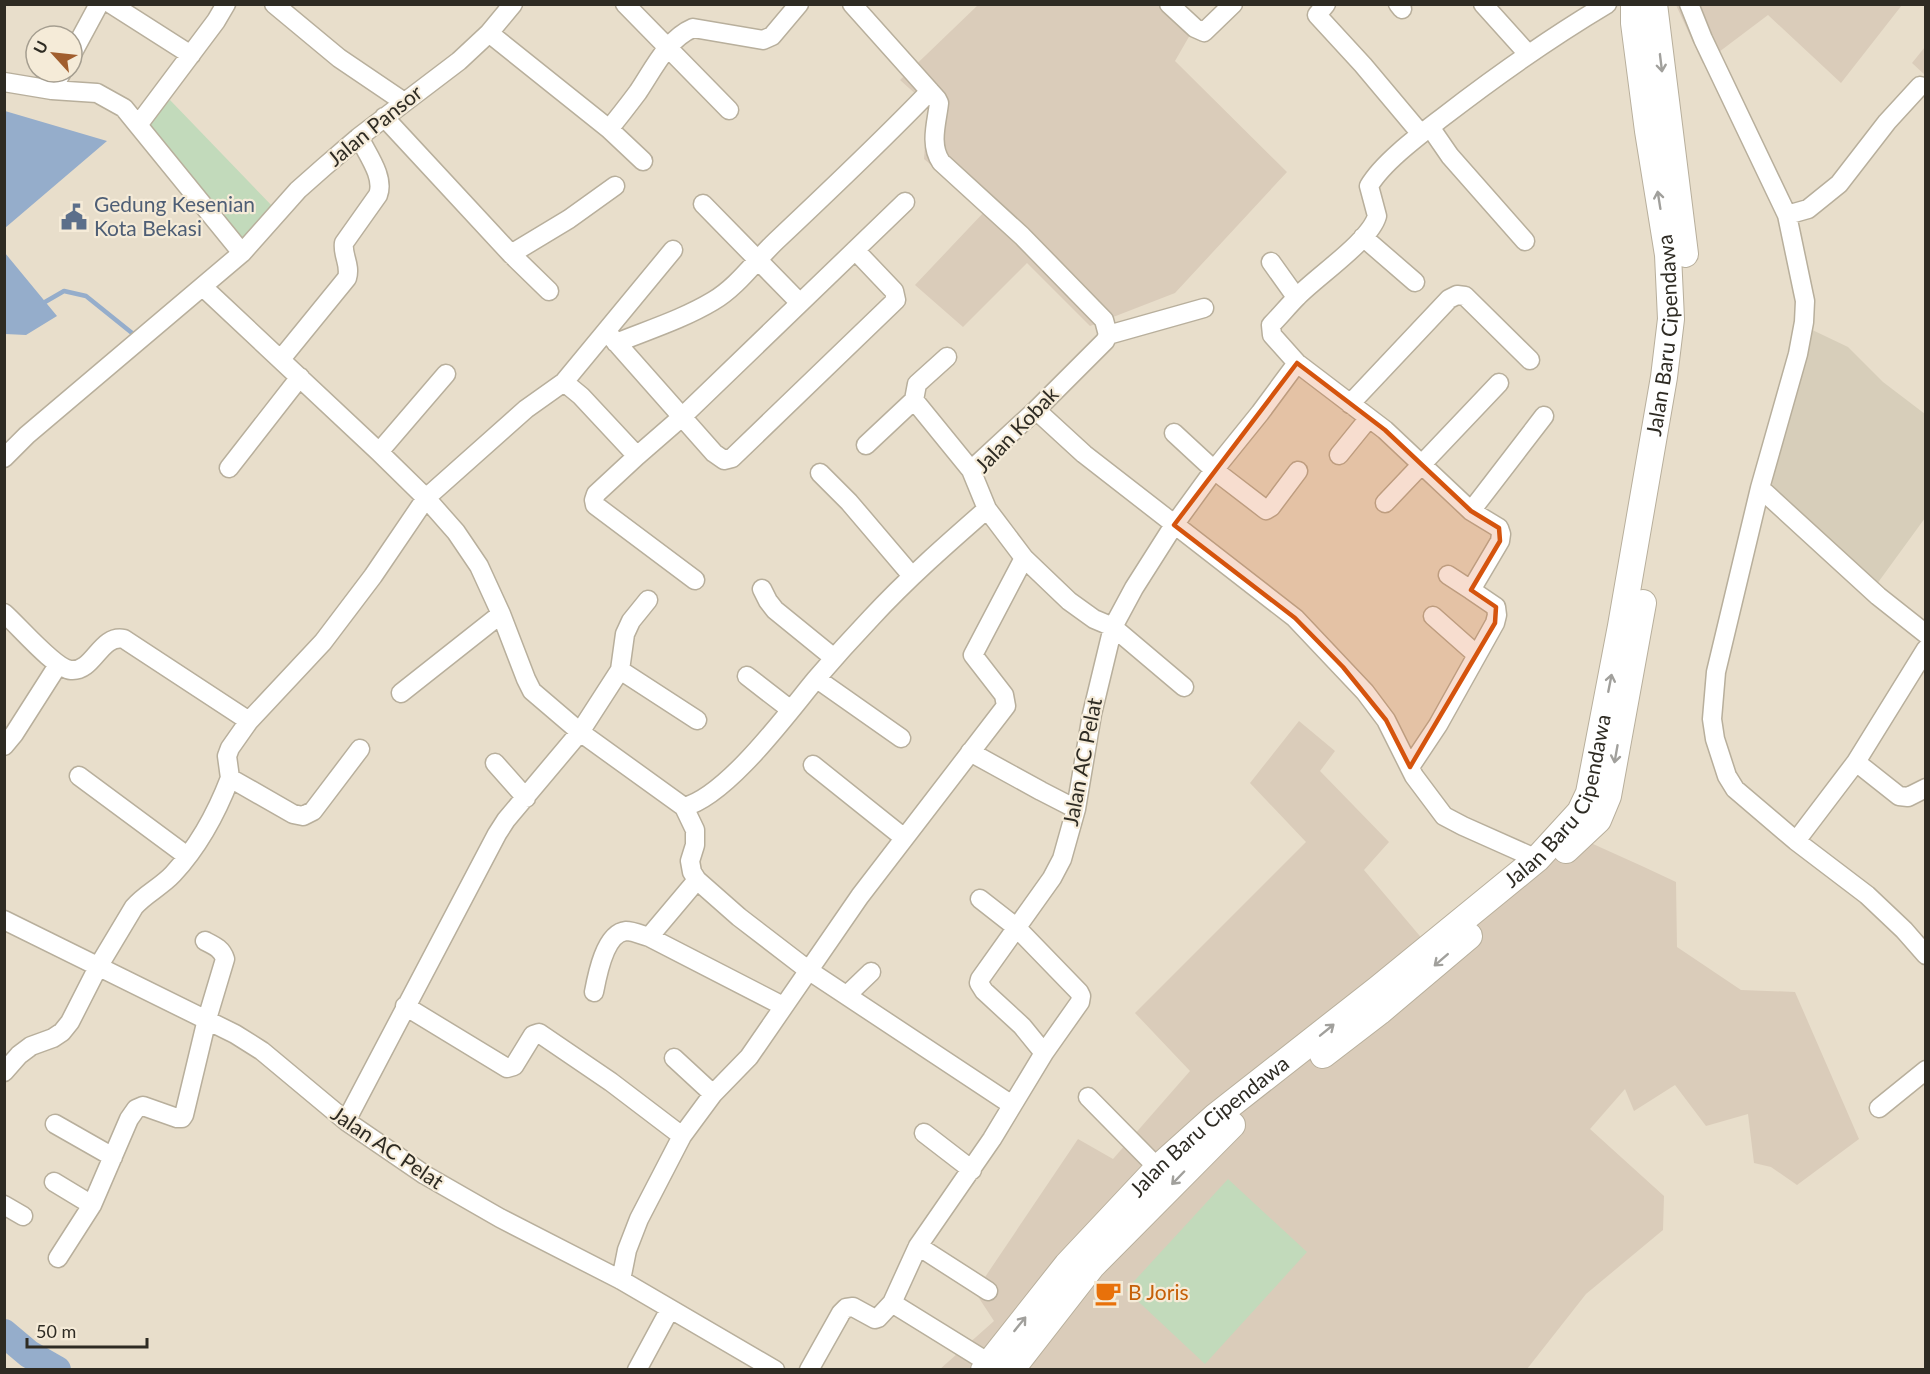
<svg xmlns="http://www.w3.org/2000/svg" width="1930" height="1374" font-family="Lato,sans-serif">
<rect width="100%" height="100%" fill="#e8decb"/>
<path fill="#d7ceba" d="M1804,326L1848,347L1883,382L1925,414V518L1874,588L1757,483Z"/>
<path fill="#daccba" d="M978,5H1169L1194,28L1175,61L1287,172L1175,293L1090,326L1027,263L963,327L915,285L985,211L924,159L928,105L900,80Z
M1676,5H1902L1841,83L1768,15L1703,64Z
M1925,47V75L1912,63Z
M1299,721L1335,751L1320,771L1389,842L1364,870L1430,948L1562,830L1644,867L1676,882L1677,947L1741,990L1795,992L1859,1139L1797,1185L1771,1167L1754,1163L1748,1114L1706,1126L1675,1085L1634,1111L1625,1089L1590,1129L1664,1196L1663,1230L1586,1294L1527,1369L939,1370L994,1321L975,1292L1078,1139L1113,1159L1190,1071L1135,1013L1306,842L1250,783Z"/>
<path fill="#c2dabb" d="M170,100L275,209L243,247L146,124Z
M1228,1179L1307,1252L1205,1364L1126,1290Z"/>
<path fill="#95adcb" d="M5,111L107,141L5,228L4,111Z
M5,253L57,316L26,335L5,334Z"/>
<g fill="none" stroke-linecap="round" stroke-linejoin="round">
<path stroke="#95adcb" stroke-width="4.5" d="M45,302L64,291L86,296L137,337"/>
<path stroke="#95adcb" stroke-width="28" d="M4,1333L29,1354L57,1370"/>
<g stroke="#b8af9c" stroke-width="21">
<path id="street" d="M111,4L191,55
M274,4L339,58L404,102
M625,4L729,110
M852,4L937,99L939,103C937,122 929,144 941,162L1022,236L1104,320L1108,335
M1169,4L1195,28L1204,32L1233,4
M1326,4L1317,15L1363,65L1421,134
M1398,4L1402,9
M1483,4L1528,54
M1689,4L1703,39L1787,215L1805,301L1804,322L1798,354L1760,488L1716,672L1712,719L1715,739L1727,776L1735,789L1796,841L1867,895L1904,930L1926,955
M489,33L609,129C619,117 629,104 638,92C653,70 667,39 693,28L763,40L772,36L799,4
M72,54L99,4
M4,82L52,90L97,93L124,108L242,253
M52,90L62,72
M384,117L511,254L549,291
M138,125L216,21L226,4
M1430,127L1450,156L1525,241
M609,129L643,161
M703,204L800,303
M1787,215L1808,209L1839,184L1887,122L1920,86
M1363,237L1415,282
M511,254L569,219L615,186
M1271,262L1296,297
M203,287L379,452L426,498L456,532L479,566L501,614L526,679L532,691L580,732L684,807L695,830V845L690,861L692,872L697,880L739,917L808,970L1012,1105
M606,331L714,453L724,460L732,458L896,300L894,291L855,250
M1108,335L1204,308
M616,343C648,330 683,319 713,301C737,287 755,261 776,241C828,192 880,143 930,91
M947,357L917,384L914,400L971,470L987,509L1024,558L1069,601L1094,619L1113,627L1184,687
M281,359L347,278C351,265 342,255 344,243L378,195C385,177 367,154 359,137
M1297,363L1385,430L1471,511L1499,528L1501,534L1500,541L1471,590L1496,607L1497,615L1495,623L1438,725L1410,767
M564,382L581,396L637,456L596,494L594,500L595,505L695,580
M1350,404L1449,299L1457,295L1465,296L1530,360
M1036,410L1084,454L1295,618L1365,692L1386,720L1414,776L1444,816L1463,826L1537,859
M1174,433L1214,470L1266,510L1271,507L1298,471
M866,445L914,400
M379,452L446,374
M1339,455L1369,418
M637,456L683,416L905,202
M4,458L27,435L242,253L298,190L324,167L359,137L459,61L489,33L513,4
M229,468L300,377
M971,470L1036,410L1105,341L1108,335
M820,473L849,502L912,576
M1760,488L1878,596L1926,634
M1385,503L1499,383
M1471,511L1544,416
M1448,575L1471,590
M762,589L768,601L775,610L834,658
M4,613C18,625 55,669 71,670C94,672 100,634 124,639L249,721
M1433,616L1477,655
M620,670L697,720
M747,676L791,710
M817,679L901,738
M401,693L501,614
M4,746L14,734L58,665
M970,752L1041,791L1076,809
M1856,762L1899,796L1908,797L1926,788
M495,763L526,798
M813,765L903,837
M79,776L187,856
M230,778L227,756L230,748L249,721L323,642L373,576L426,498L526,409L564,382L673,250
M684,807C727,796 787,714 816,679C834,658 852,638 871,618C907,579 947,544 987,509
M1796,841L1856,762L1926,649
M697,880L649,937L783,1006
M4,920L235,1034L262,1051L346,1121L425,1175L500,1218L621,1280L775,1370
M594,992C597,976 605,933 626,931C633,931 642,935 649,937
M847,995L871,972
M405,1006L507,1068L514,1066L533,1035L539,1033L611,1082L682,1136
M1044,1053L1022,1026L984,991L979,983L980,979L1052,878L1062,859L1076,809L1092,714L1113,627L1134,588L1174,525L1214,470L1260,413L1297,363L1272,335L1271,325C1280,316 1288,306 1297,297C1316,277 1370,241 1377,216L1369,186C1383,162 1421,134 1443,117C1496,76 1550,38 1607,4
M674,1058L713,1094
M4,1072L19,1055L31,1046L53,1038L62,1032L70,1022L98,967L134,907C145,894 161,887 173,874C198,847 217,812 230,778L293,814L303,816L313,811L360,749
M1088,1097L1158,1168
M1879,1108L1926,1070
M346,1121L497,834L506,820L580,732L620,670L625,634L631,621L648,600
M55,1124L113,1157
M924,1133L972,1170
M54,1182L92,1205
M4,1205L23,1216
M918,1246L988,1291
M58,1258L92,1205L129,1119L136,1109L143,1106L177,1118H182L184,1115L207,1019L225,959C222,949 215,946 205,941
M621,1280L627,1250L639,1219L682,1136L713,1094L749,1057L860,896L1006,706L1004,695L973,655L1024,558
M892,1303L989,1363
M637,1370L670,1309
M809,1370L841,1313L846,1308L853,1307L875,1319L878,1318L892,1303L918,1246L992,1139L1044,1053L1080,1002L1081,996L1079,992L1017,928L980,899"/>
</g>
<g stroke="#b8af9c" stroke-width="28">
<g id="secondary">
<path d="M1654,4L1685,254"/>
<path d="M1566,850L1598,820L1608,796L1643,603"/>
<path d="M1323,1055L1379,1012L1469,936"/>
<path id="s1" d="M984,1370L1067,1265L1158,1168L1216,1116L1378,989L1537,859L1580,812L1589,793L1621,626L1664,377L1671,319L1668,255L1648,131L1634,23V4"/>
<path d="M1011,1370L1092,1266L1232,1125"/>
</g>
</g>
<use href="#street" stroke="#fff" stroke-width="18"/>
<use href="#secondary" stroke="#fff" stroke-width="26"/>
</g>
<defs><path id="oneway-shaft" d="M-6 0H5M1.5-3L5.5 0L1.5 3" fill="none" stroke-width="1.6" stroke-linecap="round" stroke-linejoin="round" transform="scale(1.5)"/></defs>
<g stroke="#a1a09c">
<use href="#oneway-shaft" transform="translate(1661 63) rotate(83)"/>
<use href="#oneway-shaft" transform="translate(1659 200) rotate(-99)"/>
<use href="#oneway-shaft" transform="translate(1610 683) rotate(-79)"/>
<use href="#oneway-shaft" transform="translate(1616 754) rotate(100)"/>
<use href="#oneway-shaft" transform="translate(1441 960) rotate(139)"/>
<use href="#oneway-shaft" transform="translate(1327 1030) rotate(-39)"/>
<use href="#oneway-shaft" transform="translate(1178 1178) rotate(134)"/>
<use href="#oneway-shaft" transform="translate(1020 1324) rotate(-51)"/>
</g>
<path fill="#d5540e" fill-opacity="0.2" stroke="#d5540e" stroke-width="4.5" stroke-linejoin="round" d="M1297,363L1385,430L1471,511L1499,528L1500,541L1471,590L1496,607L1495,623L1410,767L1386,720L1343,667L1295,618L1174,525Z"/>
<defs>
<g id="civic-bare" transform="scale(2.07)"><path d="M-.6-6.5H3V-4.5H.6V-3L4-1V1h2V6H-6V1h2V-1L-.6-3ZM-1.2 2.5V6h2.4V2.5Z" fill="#5c6f8a" stroke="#f5ebd8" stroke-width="2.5" paint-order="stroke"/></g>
<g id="cafe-bare" transform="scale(2.07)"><path d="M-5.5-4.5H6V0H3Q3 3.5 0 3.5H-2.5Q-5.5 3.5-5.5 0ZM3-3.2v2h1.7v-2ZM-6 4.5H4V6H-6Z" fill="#e8710a" stroke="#f5ebd8" stroke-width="2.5" paint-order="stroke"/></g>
</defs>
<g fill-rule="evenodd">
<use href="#civic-bare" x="74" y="217"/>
<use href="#cafe-bare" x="1108" y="1293"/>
</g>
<g text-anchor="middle" stroke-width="4.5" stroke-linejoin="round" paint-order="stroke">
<g font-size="21" fill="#2e2b23" stroke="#f5ebd8">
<text transform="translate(375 126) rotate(-39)" y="7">Jalan Pansor</text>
<text dy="7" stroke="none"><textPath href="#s1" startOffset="1305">Jalan Baru Cipendawa</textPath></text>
<text transform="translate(1017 430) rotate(-46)" y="7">Jalan Kobak</text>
<text transform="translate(1083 762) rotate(-79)" y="7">Jalan AC Pelat</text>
<text dy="7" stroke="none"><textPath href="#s1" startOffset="819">Jalan Baru Cipendawa</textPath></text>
<text dy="7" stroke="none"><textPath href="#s1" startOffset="333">Jalan Baru Cipendawa</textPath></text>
<text transform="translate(387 1148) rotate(34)" y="7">Jalan AC Pelat</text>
</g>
<g font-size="21" fill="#4e5e75" stroke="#f5ebd8" text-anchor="start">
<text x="94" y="212">Gedung Kesenian<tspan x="94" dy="24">Kota Bekasi</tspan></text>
</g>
<g font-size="21" fill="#c56008" stroke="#f5ebd8" text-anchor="start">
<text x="1128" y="1300">B Joris</text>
</g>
</g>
<rect width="1930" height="1374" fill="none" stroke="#2e2b23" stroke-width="12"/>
<g transform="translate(54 54) rotate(297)"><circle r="28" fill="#f5ebd8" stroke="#a59e90" stroke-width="1.5"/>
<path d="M0-4.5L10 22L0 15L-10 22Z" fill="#a15e2e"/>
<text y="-9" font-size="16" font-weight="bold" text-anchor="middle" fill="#2e2b23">U</text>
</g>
<path d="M27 1338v9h120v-9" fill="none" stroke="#2e2b23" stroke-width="3"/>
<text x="36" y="1338" font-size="18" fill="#2e2b23" stroke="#f5ebd8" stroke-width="4.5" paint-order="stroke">50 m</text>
</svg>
